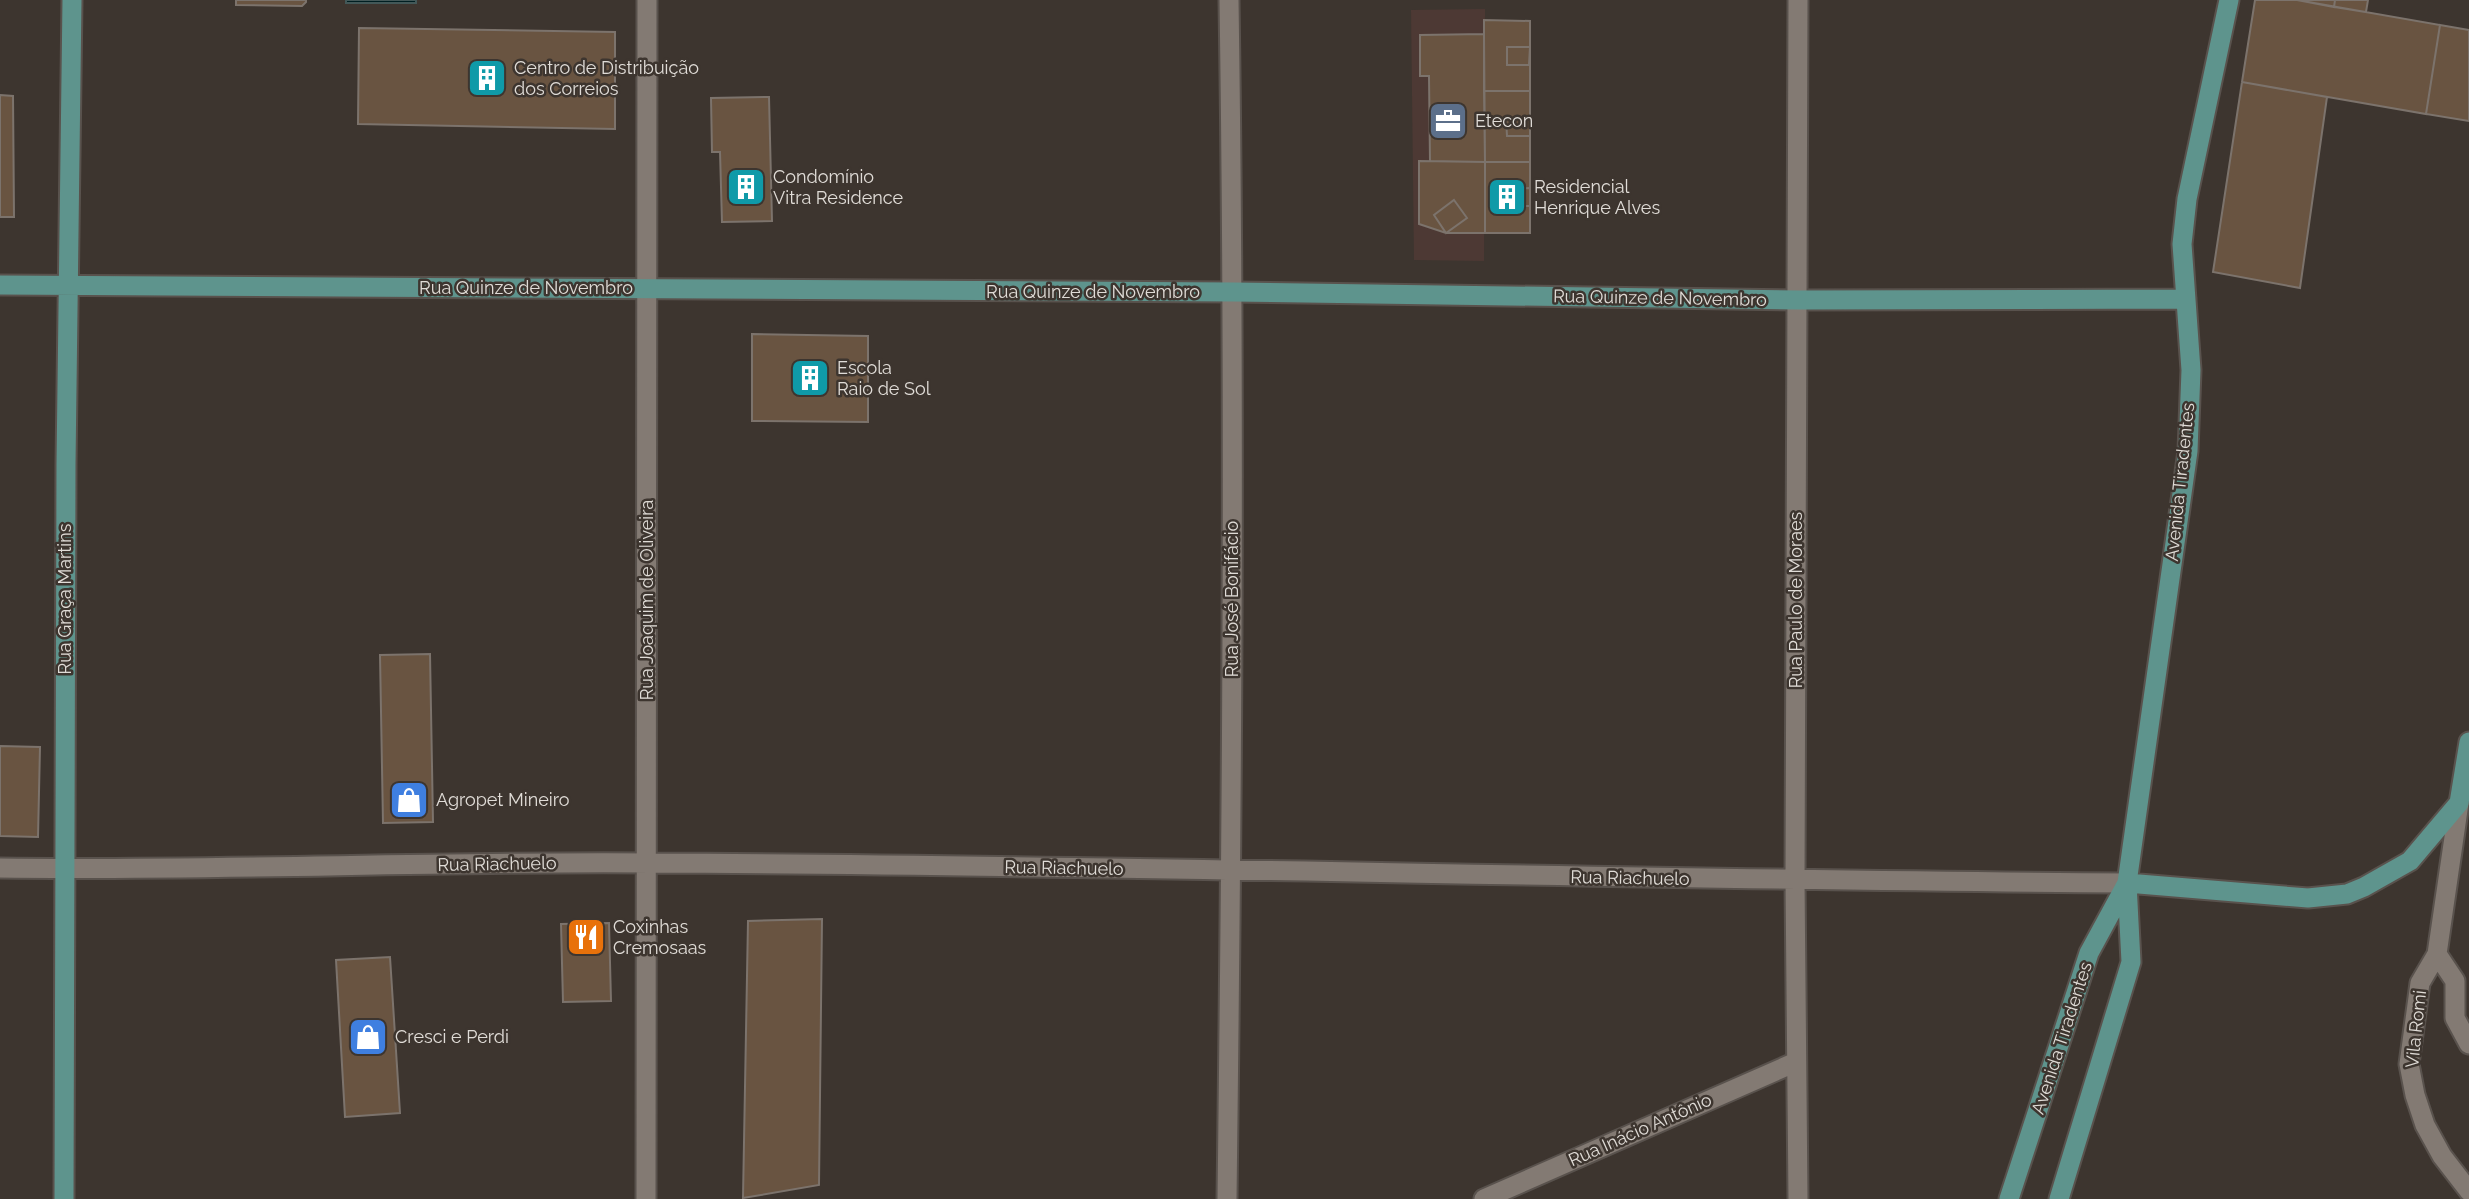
<svg xmlns="http://www.w3.org/2000/svg" width="2469" height="1199" font-family="Raleway,sans-serif">
<rect width="100%" height="100%" fill="#3d352f"/>
<path fill="#4d3934" d="M1485,9L1484,261L1414,260L1411,10Z"/>
<path fill="#001f22" stroke="#435858" stroke-width="2" d="M346,0H416V3H346Z"/>
<path fill="#695441" stroke="#7c736c" stroke-width="2" d="M236,0H306V2L302,6L236,5Z
M2255,0H2297L2440,25L2426,114L2242,82Z
M2297,0H2335L2334,7Z
M2335,0H2368L2366,12L2334,7Z
M1484,20L1530,21V91H1484Z
M2440,25L2469,30V121L2426,114Z
M359,28L615,32V129L358,124Z
M1484,34L1485,162L1430,161L1429,76H1420V35Z
M1507,47H1530L1529,65H1507Z
M2242,82L2327,97L2300,288L2213,272Z
M1484,91H1530V162H1485Z
M0,95L13,96L14,217H0Z
M769,97L772,221L722,222L720,152H712L711,98Z
M1506,118H1530V136H1507Z
M1419,161L1485,162V233H1446L1419,224Z
M1485,162H1530V233H1485Z
M1530,188V206H1507L1506,189Z
M1454,200L1467,218L1446,233L1434,215Z
M752,334L868,336V422L752,421Z
M430,654L433,822L383,823L380,655Z
M0,746L40,747L38,837L0,836Z
M822,919L819,1185L743,1198L748,921Z
M609,923L611,1001L563,1002L561,924Z
M390,957L400,1113L345,1117L336,960Z"/>
<g fill="none" stroke-linecap="round" stroke-linejoin="round">
<g stroke="#59524d" stroke-width="23">
<path id="minor" d="M1798,0L1795,881L1798,1199
M2459,803L2437,954L2420,983L2409,1064L2415,1095L2425,1125L2442,1156L2469,1191
M0,868C217,871 435,861 652,863C1144,865 1635,880 2127,883
M2437,954L2455,981V1018L2469,1044
M646,1199L647,0
M1227,1199C1232,799 1235,400 1229,0
M1484,1199L1796,1062"/>
</g>
<g stroke="#59524d" stroke-width="23">
<path id="primary" d="M0,285L1234,292L1798,300L2186,299
M2127,883L2308,898L2347,894L2364,887L2410,861L2459,803L2469,742
M64,1199L66,464L72,0
M2009,1199L2089,953L2127,883
M2059,1199L2131,962L2127,883L2188,451L2191,370L2182,244L2187,199L2229,0"/>
</g>
<use href="#minor" stroke="#837a73" stroke-width="19"/>
<use href="#primary" stroke="#5e948d" stroke-width="19"/>
</g>
<defs>
<g id="building-square" transform="scale(2.0125)"><rect x="-9" y="-9" width="18" height="18" rx="4" fill="#0f9aa8" stroke="#3d352f"/><path d="M-4-6H4V6H1V3H-1V6H-4ZM-2.5-4.3h1.7v1.8h-1.7ZM.8-4.3h1.7v1.8H.8ZM-2.5-1h1.7V.8h-1.7ZM.8-1h1.7V.8H.8Z" fill="#fff"/></g>
<g id="office-square" transform="scale(2.0125)"><rect x="-9" y="-9" width="18" height="18" rx="4" fill="#5c6f8a" stroke="#3d352f"/><path d="M-6-3h4V-5.5h4V-3h4V5H-6ZM-1-4.5V-3h2v-1.5ZM-6 0V1H6V0Z" fill="#fff"/></g>
<g id="shop-square" transform="scale(2.0125)"><rect x="-9" y="-9" width="18" height="18" rx="4" fill="#3f7fe0" stroke="#3d352f"/><path d="M-5-2.5h2.3a2.7 3.5 0 0 1 5.4 0H5L5.5 6h-11ZM-1.5-2.5h3a1.5 2.3 0 0 0-3 0Z" fill="#fff"/></g>
<g id="restaurant-square" transform="scale(2.0125)"><rect x="-9" y="-9" width="18" height="18" rx="4" fill="#e8710a" stroke="#3d352f"/><path d="M-5-6h1v4h1v-4h1v4h1v-4h1v5L-1.5 .5V6h-2V.5L-5-1ZM5-6V6H3V1.5H1.5Q1.5-4 5-6Z" fill="#fff"/></g>
</defs>
<g fill-rule="evenodd">
<use href="#building-square" x="487" y="78"/>
<use href="#office-square" x="1448" y="121"/>
<use href="#building-square" x="746" y="187"/>
<use href="#building-square" x="1507" y="197"/>
<use href="#building-square" x="810" y="378"/>
<use href="#shop-square" x="409" y="800"/>
<use href="#restaurant-square" x="586" y="937"/>
<use href="#shop-square" x="368" y="1037"/>
</g>
<g text-anchor="middle" stroke-width="5" stroke-linejoin="round" paint-order="stroke">
<g font-size="18" fill="#e0dcd7" stroke="#3d352f" text-anchor="start">
<text x="514" y="74">Centro de Distribuição<tspan x="514" dy="21">dos Correios</tspan></text>
<text x="1475" y="127">Etecon</text>
<text x="773" y="183">Condomínio<tspan x="773" dy="21">Vitra Residence</tspan></text>
<text x="1534" y="193">Residencial<tspan x="1534" dy="21">Henrique Alves</tspan></text>
<text x="837" y="374">Escola<tspan x="837" dy="21">Raio de Sol</tspan></text>
<text x="436" y="806">Agropet Mineiro</text>
<text x="613" y="933">Coxinhas<tspan x="613" dy="21">Cremosaas</tspan></text>
<text x="395" y="1043">Cresci e Perdi</text>
</g>
<g font-size="18" fill="#e0dcd7" stroke="#3d352f">
<text x="526" y="294">Rua Quinze de Novembro</text>
<text x="1093" y="298">Rua Quinze de Novembro</text>
<text transform="translate(1660 298) rotate(1)" y="6">Rua Quinze de Novembro</text>
<text transform="translate(2180 482) rotate(-84)" y="6">Avenida Tiradentes</text>
<text transform="translate(65 599) rotate(-90)" y="6">Rua Graça Martins</text>
<text transform="translate(1232 599) rotate(-90)" y="6">Rua José Bonifácio</text>
<text transform="translate(647 600) rotate(-90)" y="6">Rua Joaquim de Oliveira</text>
<text transform="translate(1796 600) rotate(-90)" y="6">Rua Paulo de Moraes</text>
<text transform="translate(497 864) rotate(-1)" y="6">Rua Riachuelo</text>
<text transform="translate(1064 868) rotate(1)" y="6">Rua Riachuelo</text>
<text transform="translate(1630 878) rotate(1)" y="6">Rua Riachuelo</text>
<text transform="translate(2416 1029) rotate(-84)" y="6">Vila Romi</text>
<text transform="translate(2062 1038) rotate(-72)" y="6">Avenida Tiradentes</text>
<text transform="translate(1640 1130) rotate(-24)" y="6">Rua Inácio Antônio</text>
</g>
</g>
</svg>
